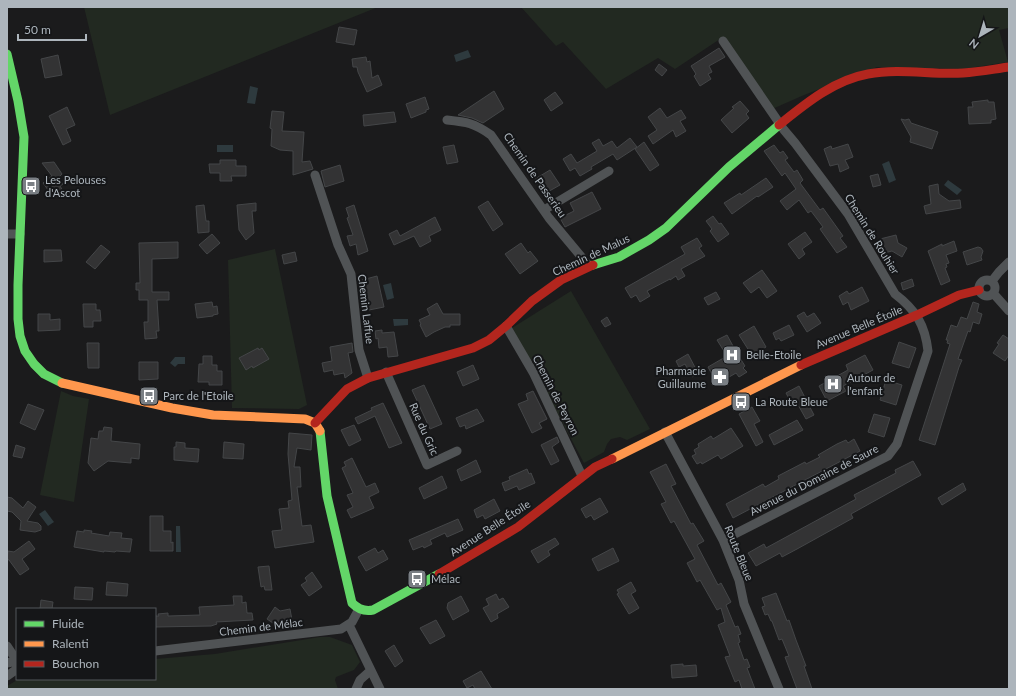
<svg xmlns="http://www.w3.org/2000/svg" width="1016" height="696" font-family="Lato,sans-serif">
<rect width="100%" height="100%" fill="#1b1b1c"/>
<path fill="#222921" d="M84,7H378L110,115Z
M521,7H1009V28L999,30L1008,62L963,69L877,67L804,95L770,110L720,39L675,69L658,58L606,89L563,42L556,46Z
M275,249L307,405L299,409L232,408L228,260Z
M571,291L650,429L627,440L620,437L611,439L607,444L604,452L584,463L512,328Z
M61,391L73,396L89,399L74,502L40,495Z
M320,637H330L352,645L360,662L354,670L336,677L335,680L338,689H7V686L19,679H155V659L215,654Z"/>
<path fill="#2e3a3e" d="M468,50L471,57L456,62L454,55Z
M250,86L258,88L255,104L247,103Z
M217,145H233V152H217Z
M889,161L896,180L889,183L882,164Z
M948,180L962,190L957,195L944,185Z
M391,283L394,298L387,300L383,285Z
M393,319H408V325L394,326Z
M175,357H185V364H178L175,367L170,363Z
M45,510L54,522L48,526L39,514Z
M176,526H180L181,552H176Z"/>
<path fill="#333334" stroke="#444648" d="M339,27L357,30L354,45L336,42Z
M719,48L725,57L709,66L712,72L708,74L711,79L700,86L694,76L696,74L691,66Z
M58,55L62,75L45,78L41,59Z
M366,57L367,62L370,61L372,78L378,75L382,85L367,92L358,72L357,67H353L352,59Z
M659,64L667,70L662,76L655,70Z
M494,91L504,109L483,123L472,118L458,115Z
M555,92L563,103L551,111L544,100Z
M425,97L429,109L426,110V112L411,118L406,104Z
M988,100V102H994L996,119L991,120V123L969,124L968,107H973L972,102Z
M740,101L749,111L746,114L749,118L732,133L721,120L734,108L732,107Z
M67,107L75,125L66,129L71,141L63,145L49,116Z
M660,108L667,118L681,110L686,118L680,121L686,131L676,137L673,130L653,144L648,136L657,130L648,117Z
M272,111L284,112L282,131L304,132L302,162L310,161L313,169L293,175V151L280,150L271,146L272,129L270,128Z
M394,112L396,122L364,126L363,115Z
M901,119L905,120L909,119L911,123L938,132L932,149L910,142L911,137Z
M630,138L637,147L617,160L613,154L591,167L592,169L580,176L575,168L570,171L563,159L571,154L577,163L597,151L592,143L599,139L603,146L612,141L617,148Z
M644,142L659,165L650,171L635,149Z
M848,144L853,157L845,160L849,168L840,172L838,164L830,166L824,149L831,146L832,149Z
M454,145L458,162L447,164L443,147Z
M774,145L780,153L783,151L788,158L785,160L794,172L797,170L803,180L800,183L820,210L823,208L843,236L840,238L847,247L837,253L820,229L823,227L811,211L808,213L799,200L787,210L780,201L796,189L785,173L782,176L764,151Z
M220,160H236V166H246V176H231L232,181H220V173H210L209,164H220Z
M54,162L62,174L58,178L63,184L60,186L63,191L56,197L53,192L51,194L43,183L52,176L42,163Z
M340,165L344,181L325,187L321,171Z
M550,170L560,185L544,194L535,179Z
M878,174L881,185L873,187L870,176Z
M766,178L773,187L758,197L757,196L732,214L724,203L740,193L741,195Z
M938,184L939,194L949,201L960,200L961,208L926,214L924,206L931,204L929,186Z
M592,192L601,209L565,227L560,218L574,211L570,203Z
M488,201L503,224L493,231L478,207Z
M256,203V211H252L254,233L246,240L239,230L237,205Z
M204,205L206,221H209V232L198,233L196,206Z
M354,205L368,251L358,255L356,244L350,246L347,236L353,235L347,218L349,217L346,208Z
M713,216L719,224L721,223L729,234L718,242L710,231L712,229L706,221Z
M435,217L441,230L429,236L431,241L420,247L414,236L394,245L389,234L397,230L400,236Z
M805,232L812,242L802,249L805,254L799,259L788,244Z
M212,234L220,243L207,254L199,245Z
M896,235L898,243L907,248L902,257L892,251L884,253L880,239Z
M697,238L702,246L699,248L705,256L681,269L685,276L678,280L676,276L670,280V279L647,291L650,296L640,302L636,295L631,298L625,288L685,254L681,247Z
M954,241L957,251L946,255L949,263L946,264L947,267L945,268L950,281L941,285L928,251L942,244V246Z
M178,242V258L152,259V292H169V300H157L159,331H156L157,338L145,339L144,322H148V300H139V290H136V283H140L139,243Z
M521,243L528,253L530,251L538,261L520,274L505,254Z
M101,245L110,252L95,269L86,262Z
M978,247L981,248L983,251L981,257L982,260L967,265L963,252Z
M44,250H61L62,261L44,262Z
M295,252L297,261L284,264L282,255Z
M762,270L777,291L767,298L759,287L751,293L743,283Z
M377,276L384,307L369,310L362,280Z
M912,279L914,286L903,290L901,283Z
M862,287L869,301L851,310L848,302L843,305L839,296L847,291L849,294Z
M716,292L720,299L708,305L704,298Z
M212,302L213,307L217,306L218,314L213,315V316L197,318L195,304Z
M973,302L979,304L977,312L982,314L979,324L973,322L970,332L968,331L958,359L962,360L959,367L935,445L919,440L950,344L947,343L948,340H946L951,325L957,327L961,317L967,319Z
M437,303L443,314H460V325H450V327H445L434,332L426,337L420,325L421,324L419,320L430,315L427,309Z
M83,304H96V310H100L101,321H93V327H84Z
M804,312L807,317L814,313L821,323L807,332L797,316Z
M38,314H50V320L60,319V330L38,331Z
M607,317L611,324L605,327L601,321Z
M789,325L794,335L781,341L779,338L776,340L773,333Z
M754,326L766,347L763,349L764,350L753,357L739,335Z
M382,330V333L394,332L398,356L388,357L387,347L379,348L378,338L376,339L375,331Z
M727,335L733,346L730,347L737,360L740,358L745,366L743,368L747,372L739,377L736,373L717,384L708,367L727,356L717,340Z
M1003,335L1009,339V355L1005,361L993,353L999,344L997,343Z
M899,342L916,348L909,368L892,363Z
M87,343H99V368H88Z
M352,343L353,352L348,353L352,373L345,378L344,373L334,375L333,370L324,372L322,363L332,361L330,347Z
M258,348L259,350L262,348L269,359L253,368L252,366L246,370L239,358Z
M688,354L698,373L692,377L685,364L679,367L676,361Z
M865,355L873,370L843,386L846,391L827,401L819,386L848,370L846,365Z
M203,356H212V365H217V371H222V385H209V382H198L199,364H203Z
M139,362H158V379L139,380Z
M473,365L479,379L463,386L457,372Z
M886,380L902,385L896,405L880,400Z
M424,385L442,424L430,429L412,390Z
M799,386L814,415L806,419L797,403L793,406L786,393Z
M533,391L547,419L539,423L542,428L532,433L518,404L528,400L526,394Z
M383,403L402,443L389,448L375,416L358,424L355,418L372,410L371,408Z
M28,404L44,410L35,430L20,423Z
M752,407L760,421L754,424L763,442L756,446L739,414Z
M477,409L484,421L466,429L465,425L460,427L456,418Z
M874,414L890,418L884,437L868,432Z
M797,420L803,430L774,445L769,435Z
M354,425L361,440L349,446L341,430Z
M104,427L112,428L111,441L140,444L139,459L131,458V463L108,461L94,471L88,463L91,438L98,439L99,431H103Z
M731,428L743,446L721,459L718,455L702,464L701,462L697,464L692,456L696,454L694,450L699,447L698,444L711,436L713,439Z
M289,433L312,435L311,450L297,448L294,467H300L301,487H297L302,526L311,525L314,542L275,548L272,531L282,530L279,509L289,508L288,501L292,500L288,454Z
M557,437L559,442L552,447L559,461L551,465L541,445Z
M854,439L860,451L733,518L726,504L763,484L765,487L779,479L778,476L805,462L806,464L820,457L818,455L837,444L846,440L848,443Z
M176,442L185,443V448L199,449L198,462L174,460V447H176Z
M224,442L244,444L243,459L223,458Z
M16,445L25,448L22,458L13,456Z
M352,458L366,487L375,483L379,492L369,497L374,508L351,518L347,510L353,507L347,495L353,493L342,468L346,466L344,462Z
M476,460L481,472L461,481L457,470Z
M913,461L921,475L851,514L853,518L797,549L782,557L780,553L756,566L748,553L764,544L766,548L856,499L854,495L896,473L895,470Z
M666,464L676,484L671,486L691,524L693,523L704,541L697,545L718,585L721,583L731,602L726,605L735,627L738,626L741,634L738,635L740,642L738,643L744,660L747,659L750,667L747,668L755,689H742L739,680L735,682L725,657L730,656L718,625L725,622L721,608L717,610L700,580L697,582L687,563L695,559L674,521L671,523L661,504L666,502L650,472Z
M527,469L529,474L531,473L535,483L519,490L517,486L505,491L502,483L510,480L509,477Z
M442,476L447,488L424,499L419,488Z
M963,483L966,490L942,505L938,498Z
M7,497L12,498L23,508L28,501L36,507L27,521L38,523L41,526V530L35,532L20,530L21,521L12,512L7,511Z
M600,498L608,512L594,520L591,515L586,518L581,509Z
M494,499L500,511L485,519L483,515L477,518L474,510Z
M150,516H163V531H171V543L173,542V551H150Z
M458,519L463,530L447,537L445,533L430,540L432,544L424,548L423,546L413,550L409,540Z
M84,530L92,531L91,533L109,536L110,532L122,533L121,538L132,539L130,552L116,551L115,552L104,551V552L74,547L77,531L84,532Z
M555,538L559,544L548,551L550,555L538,563L531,551Z
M29,541L35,549L22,559L29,569L20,575L9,560L7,559L8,551L14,552Z
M375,548L378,553L383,550L388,559L366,571L358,557Z
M613,548L619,561L598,571L592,559Z
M269,566L272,590H265L264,586L261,587L258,567Z
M312,572L322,587L309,596L301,585L307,581L305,578Z
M107,582L128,584L127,596L106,595Z
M631,582L636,591L631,594L639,608L629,614L617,594L619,593L617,590Z
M75,587L93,588L92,600L74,599Z
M776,593L787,621L789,620L796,640L806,666H804L812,689H797L785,657L789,656L782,639L779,640L772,621H771L768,614L765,615L762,607L765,606L762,598Z
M496,594L499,600L503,598L509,607L497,614L498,618L491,622L483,608L489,605L486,599Z
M233,596H242V603L246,602L247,613H252L253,620L216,622L217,624L211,626L155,627V616H159L158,614L168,613V616L200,615L199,607L234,605Z
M461,596L469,611L453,620L447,608L448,603Z
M41,600L53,602L52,609H40Z
M275,607L280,611L290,609L292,620L273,623L267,619Z
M436,620L445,636L430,644L420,628Z
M394,645L403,661L395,667L385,651Z
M683,664V666L696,665L697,676L672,678L671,665Z
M481,671L492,689H475L473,685L467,688L463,681Z"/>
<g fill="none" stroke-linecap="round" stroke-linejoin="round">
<path stroke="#505355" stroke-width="9" d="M723,41L784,130L795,143L848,214L895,294C916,310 925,325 928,351L897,444L888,456L723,540
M447,120C467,122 474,123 491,135L549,218L589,266
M315,175L338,245L351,274L359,350L368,378
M544,210L609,171
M7,234H20
M979 288a8 8 0 1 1 16 0a8 8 0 1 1-16 0Z
M992,281L999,272L1009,262
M993,293L1009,311
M506,326L534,374L582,476
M386,372L427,465L457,451
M665,432L723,540L739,580L744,604L779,689
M349,625L380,689
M7,646L17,661
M155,651L341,629L352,622L359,609
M7,663L17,661
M7,676L17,669
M356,689L360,680L370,671"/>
<path stroke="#63d668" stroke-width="9" d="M7,54L18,101L24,137L18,285V319L20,336L25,351L34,364L44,374L62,383
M593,265L619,257L649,240L666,228L729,167L779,125
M320,431L327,496L352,603C358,609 364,612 373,610L439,574"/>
<path stroke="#ff974d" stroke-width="9" d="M62,383L172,408L213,415L305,419L315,423L320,431
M612,459L801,365"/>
<path stroke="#b3261e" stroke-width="9" d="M779,125C805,104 834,80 868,74C900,68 932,75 963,73C979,72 994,69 1009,67
M801,365L917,315L959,295L979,290
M315,423L347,389L368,378L473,348L489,340L506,326L532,301L561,280L593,265
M439,574L518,527L595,467L612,459"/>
</g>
<defs>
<g id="bus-square" transform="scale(1)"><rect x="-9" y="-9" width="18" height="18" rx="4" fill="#7a7f84" stroke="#151618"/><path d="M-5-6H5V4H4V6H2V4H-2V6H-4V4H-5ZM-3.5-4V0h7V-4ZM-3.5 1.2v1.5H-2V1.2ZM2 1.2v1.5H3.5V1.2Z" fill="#fff"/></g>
<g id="hospital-square" transform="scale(1)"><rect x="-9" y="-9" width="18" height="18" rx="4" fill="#7a7f84" stroke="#151618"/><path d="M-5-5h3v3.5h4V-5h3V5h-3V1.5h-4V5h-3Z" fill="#fff"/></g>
<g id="pharmacy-square" transform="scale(1)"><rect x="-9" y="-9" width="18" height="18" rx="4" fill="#7a7f84" stroke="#151618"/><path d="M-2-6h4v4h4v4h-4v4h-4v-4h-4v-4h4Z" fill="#fff"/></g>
</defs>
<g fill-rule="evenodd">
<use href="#bus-square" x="31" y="186"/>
<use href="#hospital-square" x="732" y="355"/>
<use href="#pharmacy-square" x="720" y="377"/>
<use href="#hospital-square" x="833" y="384"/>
<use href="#bus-square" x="149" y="396"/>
<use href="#bus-square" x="741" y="402"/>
<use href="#bus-square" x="417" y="579"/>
</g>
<g text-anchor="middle" stroke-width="4" stroke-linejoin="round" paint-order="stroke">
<g font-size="11" fill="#adb5bc" stroke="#151618">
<text transform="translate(535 175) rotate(55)" y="4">Chemin de Passerieu</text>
<text transform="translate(872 234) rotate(58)" y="4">Chemin de Rouhier</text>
<text transform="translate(591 255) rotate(-25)" y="4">Chemin de Malus</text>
<text transform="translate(366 309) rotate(83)" y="4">Chemin Laffue</text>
<text transform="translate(859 327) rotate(-23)" y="4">Avenue Belle Étoile</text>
<text transform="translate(556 395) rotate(63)" y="4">Chemin de Peyron</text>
<text transform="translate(424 429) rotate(66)" y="4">Rue du Gric</text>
<text transform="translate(814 480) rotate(-27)" y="4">Avenue du Domaine de Saure</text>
<text transform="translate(490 528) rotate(-33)" y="4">Avenue Belle Étoile</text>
<text transform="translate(739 553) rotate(68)" y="4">Route Bleue</text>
<text transform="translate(261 627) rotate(-7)" y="4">Chemin de Mélac</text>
</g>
<g font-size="11" fill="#adb5bc" stroke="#151618" text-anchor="start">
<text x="45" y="184">Les Pelouses<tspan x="45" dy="13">d'Ascot</tspan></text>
<text x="746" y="359">Belle-Etoile</text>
<text x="706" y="375" text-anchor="end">Pharmacie<tspan x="706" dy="13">Guillaume</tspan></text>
<text x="847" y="382">Autour de<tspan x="847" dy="13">l'enfant</tspan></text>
<text x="163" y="400">Parc de l'Etoile</text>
<text x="755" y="406">La Route Bleue</text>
<text x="431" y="583">Mélac</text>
</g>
</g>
<rect width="1016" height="696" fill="none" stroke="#adb5bc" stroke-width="16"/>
<rect x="16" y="608" width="140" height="72" fill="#151618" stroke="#52565a"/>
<rect x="24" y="621" width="20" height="6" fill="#63d668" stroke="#52565a"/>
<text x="52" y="628" font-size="12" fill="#adb5bc">Fluide</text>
<rect x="24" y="641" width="20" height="6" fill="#ff974d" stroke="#52565a"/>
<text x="52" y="648" font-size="12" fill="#adb5bc">Ralenti</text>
<rect x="24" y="661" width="20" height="6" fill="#b3261e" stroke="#52565a"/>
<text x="52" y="668" font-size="12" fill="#adb5bc">Bouchon</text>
<g transform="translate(980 36) rotate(218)" stroke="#151618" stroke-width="3" paint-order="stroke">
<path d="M0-3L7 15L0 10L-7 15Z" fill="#adb5bc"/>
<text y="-6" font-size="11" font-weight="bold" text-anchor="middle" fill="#adb5bc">N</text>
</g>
<path d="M18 34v6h68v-6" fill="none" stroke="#adb5bc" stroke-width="2"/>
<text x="24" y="34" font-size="12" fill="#adb5bc" stroke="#151618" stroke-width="3" paint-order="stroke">50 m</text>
</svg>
